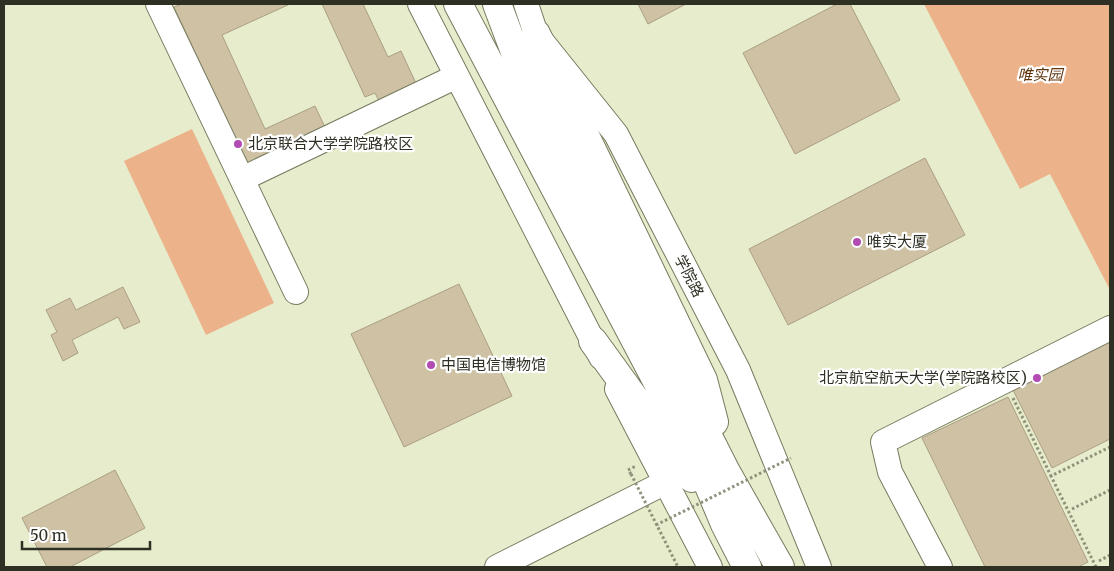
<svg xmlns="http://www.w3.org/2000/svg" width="1114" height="571" font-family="Merriweather,'Noto Sans SC',serif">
<rect width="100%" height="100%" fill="#e6eccc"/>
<path fill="#ecb38b" d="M924,4H1110V290L1050,174L1020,189Z
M192,129L274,303L206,335L124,161Z"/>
<path fill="#cec1a4" stroke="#ab9f83" d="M182,4H290L222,35L265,129L315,106L331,140L253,176L174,7Z
M322,4H363L388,57L401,51L419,90L382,107L375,93L365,97Z
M638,4H686L648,24Z
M837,4H850L900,100L795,154L743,53Z
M925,158L965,235L788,325L749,249Z
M459,284L512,396L404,447L351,334Z
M123,287L140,322L124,329L118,317L72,340L78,353L63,361L51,335L57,332L46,310L70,298L76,310Z
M1110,342V439L1052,468L1013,390Z
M1008,397L1088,562L1078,567H985L922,438Z
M115,470L145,528L70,567H47L22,518Z"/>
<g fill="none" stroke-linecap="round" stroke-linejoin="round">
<g stroke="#767b5f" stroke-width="26">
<path id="minor" d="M158,4L296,292
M420,4L601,357
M526,4L536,34L616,134L738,370L819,567
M242,179L457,76
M617,389L710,567
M497,567L664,483
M940,567L890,472L883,442L1110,328"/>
</g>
<g stroke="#767b5f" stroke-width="30">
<path id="highway" d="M458,4L696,455L725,524L747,567
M497,4L518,60L726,472L780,567
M536,34L703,380L714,422
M593,341L692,478"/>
</g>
<path stroke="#8e927b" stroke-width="3" stroke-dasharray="2.5 2.5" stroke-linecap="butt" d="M1013,398L1051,476
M631,474L628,470L636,466
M1072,509L1110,490
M1099,561L1110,555
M1096,567L1051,476L1110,447"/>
<use href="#minor" stroke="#fff" stroke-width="24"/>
<use href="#highway" stroke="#fff" stroke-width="28"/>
<path stroke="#8e927b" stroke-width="3" stroke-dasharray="2.5 2.5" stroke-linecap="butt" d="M631,474L678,567
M656,525L791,458"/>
</g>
<g fill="#b04cb2" stroke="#fff" stroke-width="2">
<circle cx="238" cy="144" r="5"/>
<circle cx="857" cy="242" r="5"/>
<circle cx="431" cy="365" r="5"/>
<circle cx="1037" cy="378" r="5"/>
</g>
<g text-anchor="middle" stroke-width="4.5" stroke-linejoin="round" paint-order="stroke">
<g font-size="15" font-style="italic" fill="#62350d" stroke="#fff">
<text x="1040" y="80">唯实园</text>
</g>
<g font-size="15" fill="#2e3024" stroke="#fff" text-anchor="start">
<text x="248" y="149">北京联合大学学院路校区</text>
<text x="867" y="247">唯实大厦</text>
<text x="441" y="370">中国电信博物馆</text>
<text x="1027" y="383" text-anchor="end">北京航空航天大学(学院路校区)</text>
</g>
<g font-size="15" fill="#2e3024" stroke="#fff">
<text transform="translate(689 276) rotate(63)" y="5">学院路</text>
</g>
</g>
<rect width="1114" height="571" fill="none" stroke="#2e3024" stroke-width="10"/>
<path d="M22 541v8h128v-8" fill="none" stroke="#2e3024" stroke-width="2.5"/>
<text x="30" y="541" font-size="15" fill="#2e3024" stroke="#ffffff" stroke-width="4" paint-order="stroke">50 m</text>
</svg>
